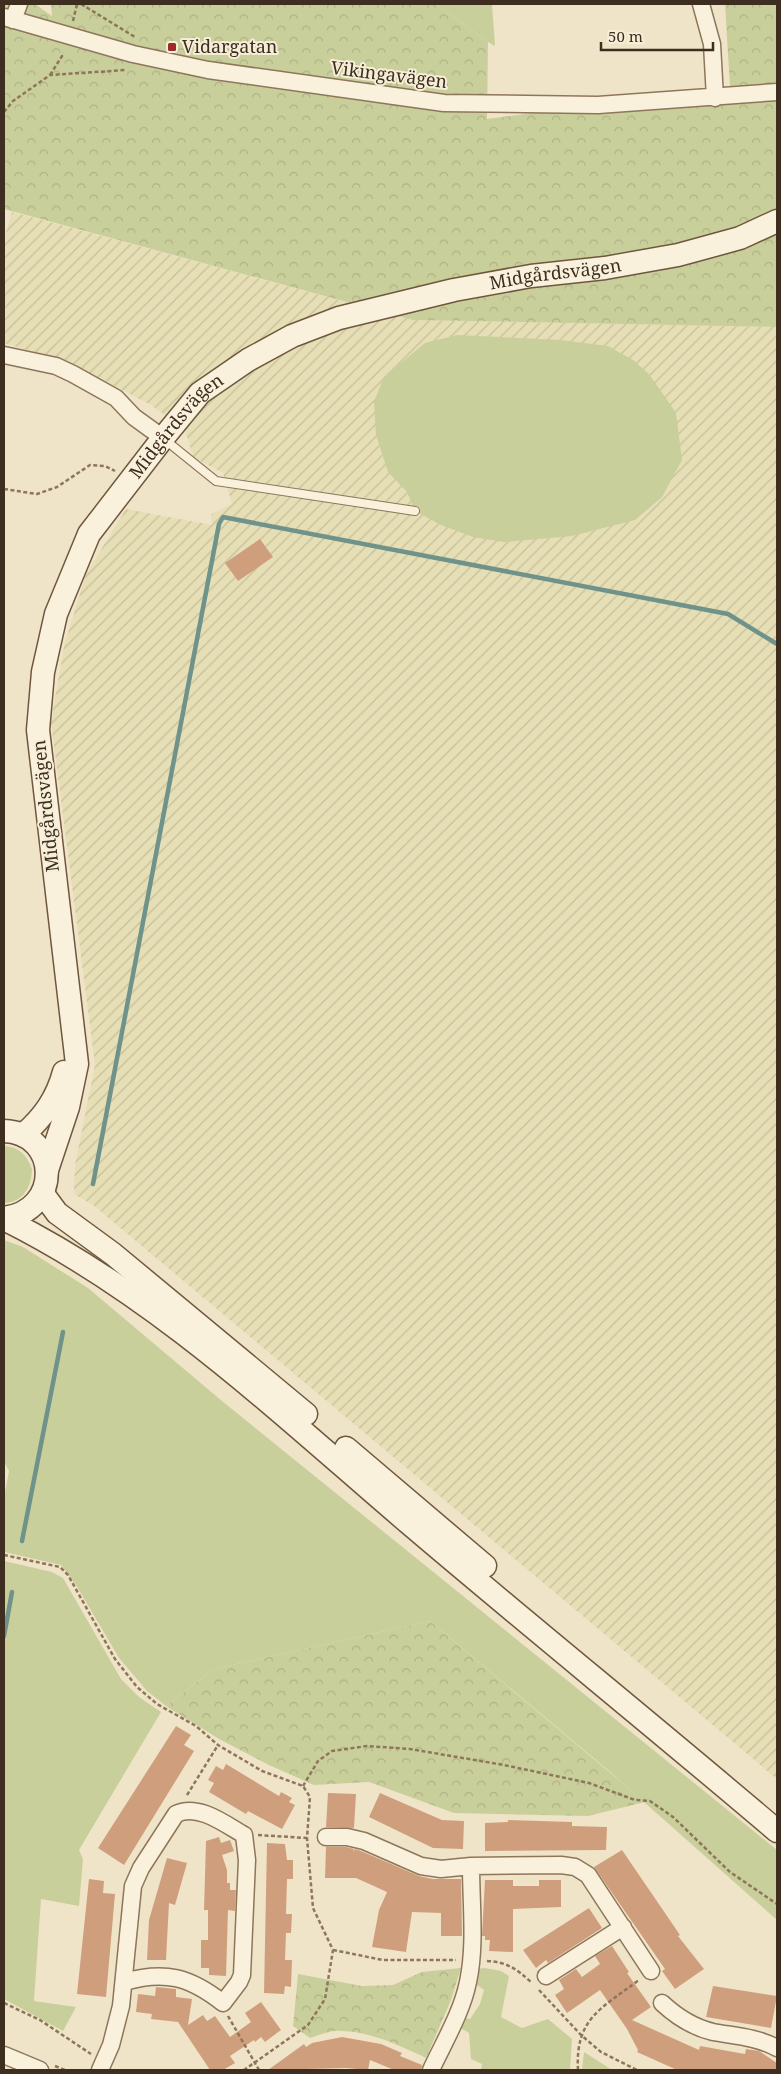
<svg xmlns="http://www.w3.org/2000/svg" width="781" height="2074" font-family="'Noto Serif',serif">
<defs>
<pattern id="farmland-furrows" width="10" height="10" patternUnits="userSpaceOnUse" patternTransform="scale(1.25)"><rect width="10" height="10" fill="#e6deb5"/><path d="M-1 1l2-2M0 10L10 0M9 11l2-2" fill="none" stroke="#c6bf9b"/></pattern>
<pattern id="forest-crowns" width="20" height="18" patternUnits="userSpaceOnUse" patternTransform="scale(1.25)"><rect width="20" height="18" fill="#c9cf9b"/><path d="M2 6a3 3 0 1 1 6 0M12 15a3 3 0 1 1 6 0" fill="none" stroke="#aeb285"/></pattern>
</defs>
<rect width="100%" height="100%" fill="#f0e4c8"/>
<path fill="url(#farmland-furrows)" d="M12,212L413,320L777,327V1779L93,1205L74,1194L75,1165L95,1065L51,722L64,646L86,574L126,509L212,525L211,514L232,504L223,473L193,457L185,430L151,405L72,364L4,343V239Z"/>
<path fill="#c9cf9b" d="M436,4H492L495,46L488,42Z
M457,335L560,340L608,346L633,360L649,374L676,413L682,460L662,497L635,520L572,536L504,542L473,537L441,525L415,511L407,492L388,472L376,435L374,402L384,377L425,343Z
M4,1146C19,1147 27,1155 32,1169C32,1186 23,1203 4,1203Z
M4,1240L23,1247L88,1288L222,1401L777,1850V1920L609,1771L430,1621L214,1669L166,1706L147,1691L119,1658L76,1585L61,1565L4,1552V1497L9,1471L4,1462Z
M4,1561L52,1572L63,1578L121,1679L139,1697L161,1712L79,1850L83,1859L79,1906L41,1899L34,2001L76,2007L63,2031L4,1999Z
M485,1968L501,1971L509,1976L501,2017L522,2028L548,2019L572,2039L570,2070H481L482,2064L471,2059L469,2033L459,2027L461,2017L470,2019L480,2004L484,1990L474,1983L475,1969Z
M584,2052L612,2070H582Z"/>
<path fill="url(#forest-crowns)" d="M4,4H35L52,16L51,4H436L488,42L487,119L730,87L725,4H777V327L413,320L4,209Z
M430,1621L645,1802L588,1816L454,1813L369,1782L314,1785L269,1765L219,1739L166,1706L214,1669Z
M461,1968L451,2000L426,2058C401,2046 369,2031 341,2031C331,2030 320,2035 310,2038L293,2026L298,1974L362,1986L393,1985L422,1972Z"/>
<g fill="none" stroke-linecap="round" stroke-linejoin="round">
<path stroke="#6f938a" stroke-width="4.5" d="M93,1184L219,524L223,517L728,614L777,644
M22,1541L63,1332
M4,1636L12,1592"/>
</g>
<path fill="#cf9f7d" d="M260,539L273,557L238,581L225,563Z
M176,1726L191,1735L184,1745L194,1751L124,1865L98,1848Z
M226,1764L279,1796L281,1792L292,1798L289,1802L295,1805L282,1829L248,1811L246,1814L209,1792L214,1783L208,1780L216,1766L223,1770Z
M328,1793L356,1794L354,1828L326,1827Z
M380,1793L442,1820L464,1821L463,1849L433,1848L369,1817Z
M508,1820L572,1822V1826L607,1827L606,1850L485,1851V1823L508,1822Z
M219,1837L221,1843L230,1840L234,1851L222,1855L227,1870V1883H230V1890H236L235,1911L228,1910L226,1976L209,1975V1968H201V1940H208V1910H204L206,1841Z
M267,1843L285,1844L287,1860H293V1879H287L286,1914H292L291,1933H286L285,1960H292L291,1987L285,1986L284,1994L264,1993Z
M326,1847H346L354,1849L353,1852L355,1849L361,1851L419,1876L433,1879H461L462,1936H441V1913L412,1912L406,1952L372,1947L379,1910L387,1892L356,1878H325Z
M622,1850L680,1935L678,1936L704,1969L675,1989L662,1971L665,1969L594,1867Z
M167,1858L187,1863L175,1905L169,1903L166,1960H147L149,1920Z
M89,1879L104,1881L103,1893L115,1894L106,1997L77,1994Z
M485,1880H513V1886H539V1880H561V1907L513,1909V1952L489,1951L490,1940H485V1936H482Z
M589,1908L602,1928L548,1963L546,1960L536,1968L523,1950Z
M612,1946L629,1972L627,1973L651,2007L632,2020L699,2050L700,2046L745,2054L746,2049L759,2051L777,2063V2070H677L637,2052L638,2050L627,2029L600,1990L567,2013L555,1995L564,1989L559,1980L576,1969L582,1977L600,1964L595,1956Z
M713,1986L777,1996L771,2028L706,2017Z
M156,1987L176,1989V1997L192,1999L188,2025L203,2015L207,2021L215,2016L230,2037L251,2022L245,2013L261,2002L281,2030L265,2042L261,2037L255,2042L254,2040L230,2056L235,2063L223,2070H210L178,2022L151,2019L152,2014L136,2012L138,1994L155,1996Z
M342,2037L381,2044L402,2053L400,2056L422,2065L421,2070H394L370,2060L368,2070L346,2068L268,2070L304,2044L306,2047L312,2043Z"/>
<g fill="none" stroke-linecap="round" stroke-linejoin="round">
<g stroke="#8d765c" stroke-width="10">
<path id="lane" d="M164,439L216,481L415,511"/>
</g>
<g stroke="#8d765c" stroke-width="19">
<path id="street" d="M701,4L712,44L715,98
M4,17L133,54L208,70L444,103L598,105L777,92
M13,20L19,4
M4,355L56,366L73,374L116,398L134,417L163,438
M326,1837H347L364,1841L421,1866L441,1869L471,1866
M546,1976L623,1927
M662,2003C677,2017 692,2027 713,2032C735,2036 757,2037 777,2048
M4,2055L40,2070
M100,2070L111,2045L121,2006L133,1886L141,1868L176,1814C198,1803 225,1824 244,1835L247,1860L242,1975L239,1982L223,2003C190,1977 165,1970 124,1982
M431,2070C444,2042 462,2012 468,1982C476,1945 471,1904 471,1866L561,1865L575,1867L588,1875L651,1971"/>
</g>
<g stroke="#6f573f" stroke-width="25">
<g id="secondary">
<path d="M4,1131C60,1133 62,1211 4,1218"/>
<path d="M23,1135C44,1117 57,1098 64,1072"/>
<path id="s1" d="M47,1170L68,1107L77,1064L38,730L43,672L56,614L89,534L163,438L200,393L248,360L292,336L339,318L454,290L531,276L605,268L678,255L740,238L777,221"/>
<path d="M43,1194L57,1213L113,1254L306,1414"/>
<path d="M4,1219C157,1295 282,1415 411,1525C532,1628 656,1728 777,1831"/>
<path d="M346,1448L485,1566"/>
</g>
</g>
<path stroke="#8d765c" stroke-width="2.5" stroke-dasharray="4 2.5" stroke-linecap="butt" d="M81,4L135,37
M73,21L77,4
M50,75L64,53
M4,112L13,101L50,75L126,70
M4,489L37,494L57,487L90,465L105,466L115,471
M4,1555L60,1567L68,1575L115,1659L137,1687L157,1704L196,1726L218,1745L262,1771L303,1786L310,1797L307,1838L313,1908L333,1950L325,1999L308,2025L244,2070
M303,1786L318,1761L332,1751L367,1746L410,1749L504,1765L589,1783L635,1800L650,1801L673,1817L730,1872L777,1904
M187,1795L218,1745
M258,1835L307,1838
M333,1950L383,1960H456
M487,1961C507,1962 517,1969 532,1983
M539,1990L581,2035L601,2052L637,2070
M4,2003L40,2020L91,2054
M228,2016L259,2070
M55,2066L65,2070
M578,2070C575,2018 602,2008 639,1980"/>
<use href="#lane" stroke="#faf1dc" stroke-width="8"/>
<use href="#street" stroke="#faf1dc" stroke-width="16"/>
<use href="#secondary" stroke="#faf1dc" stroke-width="22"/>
</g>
<rect fill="#9e2a2b" stroke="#f7eed8" stroke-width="2" x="167" y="42" width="10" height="10" rx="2.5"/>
<g text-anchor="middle" stroke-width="4" stroke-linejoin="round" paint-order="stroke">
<g font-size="18" fill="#3d2e20" stroke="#f7eed8" text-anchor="start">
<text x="182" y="53">Vidargatan</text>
</g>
<g font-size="18" fill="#3d2e20" stroke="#f7eed8">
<text transform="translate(389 75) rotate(7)" y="6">Vikingavägen</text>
<text dy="6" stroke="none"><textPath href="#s1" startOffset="1210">Midgårdsvägen</textPath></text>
<text dy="6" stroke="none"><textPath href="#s1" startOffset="790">Midgårdsvägen</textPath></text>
<text transform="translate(46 806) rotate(-96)" y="6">Midgårdsvägen</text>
</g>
</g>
<rect width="781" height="2074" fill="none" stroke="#3d2e20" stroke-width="10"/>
<path d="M601 42v8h112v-8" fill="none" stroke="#3d2e20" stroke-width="2.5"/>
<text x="608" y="42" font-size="15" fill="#3d2e20" stroke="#f7eed8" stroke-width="4" paint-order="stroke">50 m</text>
</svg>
